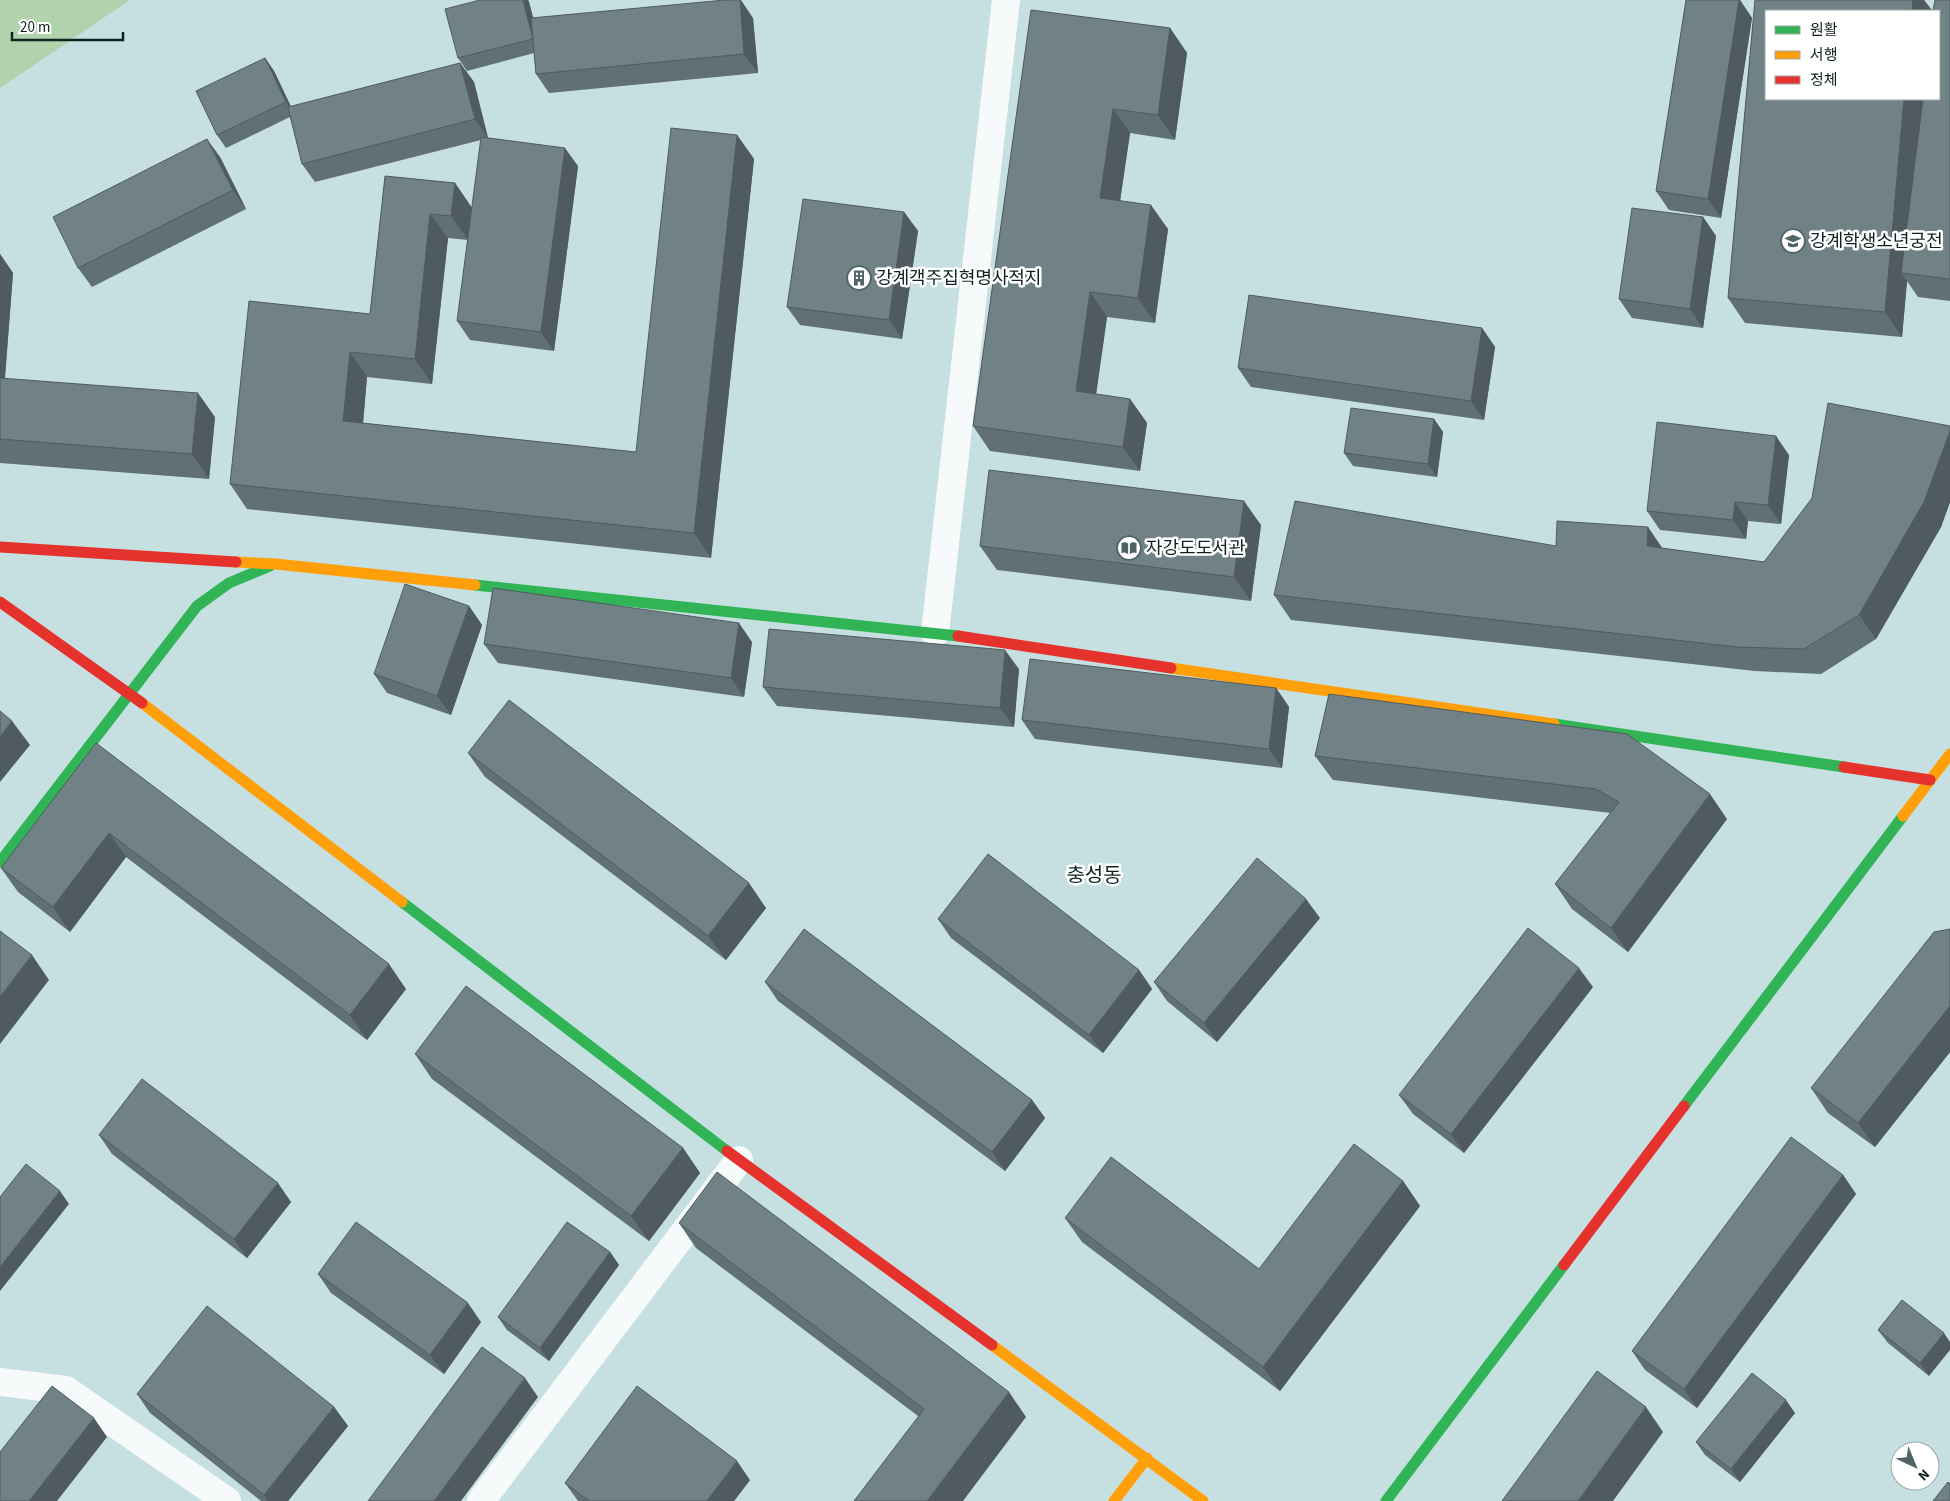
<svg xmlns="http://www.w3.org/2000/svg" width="1950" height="1501" font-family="'Source Sans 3','Noto Sans KR',sans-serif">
<rect width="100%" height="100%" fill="#c6dfe0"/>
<path fill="#b0d3ae" d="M0,0H130L0,88Z"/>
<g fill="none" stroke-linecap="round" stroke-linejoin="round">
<path stroke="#f6fafa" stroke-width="28" d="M935,633L1006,0
M0,1382L66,1390L227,1501
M481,1501L739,1160"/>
<path stroke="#30b455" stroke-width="11" d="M475,585L958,636
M1554,724L1844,767
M0,862L197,606L229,583L270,566
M402,902L727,1151
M1684,1106L1903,816
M1386,1501L1564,1265"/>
<path stroke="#ff9f0a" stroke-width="11" d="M236,562L276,564L475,585
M1171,668L1554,724
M142,703L402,902
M1903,816L1950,754
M992,1345L1203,1501
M1114,1501L1147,1458"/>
<path stroke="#e5322d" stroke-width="11" d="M0,547L236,562
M0,602L142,703
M958,636L1171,668
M1844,767L1930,780
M727,1151L992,1345
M1564,1265L1684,1106"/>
</g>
<path fill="#617073" d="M480,0H528L529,2L533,18H753L758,73L549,93L536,74L534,53L467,71L458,58Z
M1686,0H1740L1752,18L1721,218L1669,210L1656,191Z
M1755,0H1924L1932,10V11H1766V99H1939V11H1933L1935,0H1950V301L1918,297L1907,281L1902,337L1745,323L1728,298Z
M1031,10L1170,28L1187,53L1175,140L1130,133L1120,200L1168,229L1155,323L1107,317L1096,394L1130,399L1147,423L1140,471L990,451L973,426Z
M265,58L274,71L291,107L460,63L474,82L488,138L578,166L554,351L470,340L457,321L468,240L448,238L432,384L367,377L363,423L636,452L737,135L754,159L711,558L247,509L230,484L370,314L385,176L455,183L472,208L481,140L315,182L302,164L290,117L226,148L217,135Z
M220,157L246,209L92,287L78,268Z
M904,212L918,231L902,339L800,325L787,307Z
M1703,217L1716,236L1703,328L1632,318L1619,299Z
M0,254L13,273L5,378L215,417L209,479L0,463Z
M1482,328L1495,347L1484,420L1251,387L1238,368Z
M1434,419L1443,432L1437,477L1353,466L1344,453Z
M1950,426V502L1941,527L1876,639L1821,674L1755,671L1291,620L1274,595L1556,546L1662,548L1764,562Z
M1789,455L1781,524L1748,521L1746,539L1660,530L1647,511Z
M1261,525L1251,601L997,570L980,546Z
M469,606L482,625L451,715L387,693L374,674Z
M752,642L744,697L498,663L484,644Z
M1019,669L1014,727L777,706L763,687Z
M1276,688L1289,707L1282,768L1035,739L1022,720Z
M1329,694L1727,819L1628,952L1572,909L1555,884L1611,813L1333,780L1315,756Z
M96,743L406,989L367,1040L126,857L70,932L18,892L1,868Z
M468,753L766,908L726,960L485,777Z
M1320,918L1217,1042L1167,1001L1154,982Z
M938,919L1139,970L1152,989L1103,1053L951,938Z
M1950,929V1052L1875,1147L1828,1113L1811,1088Z
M765,982L1032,1100L1045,1118L1005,1171L778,1001Z
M1593,987L1464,1153L1413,1114L1399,1095Z
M415,1054L683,1148L700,1173L649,1241L432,1079Z
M99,1135L291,1202L247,1258L112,1154Z
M1843,1175L1856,1194L1697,1408L1645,1370L1632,1351Z
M1403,1181L1420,1206L1280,1391L1082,1242L1065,1218L1259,1269Z
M679,1223L1026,1417L918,1416L696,1248Z
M610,1252L619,1265L549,1361L507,1330L498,1317Z
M318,1274L481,1322L444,1374L331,1293Z
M1902,1300L1929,1376L1888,1343L1878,1330Z
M137,1394L334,1407L348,1426L288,1501H261L150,1413Z
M1795,1413L1740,1482L1705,1455L1696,1442Z
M750,1480L734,1501H578L565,1483Z"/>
<path fill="#4f5b5e" d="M523,0H528L529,2L542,52L533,39Z
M740,0H741L753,18L758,73L744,54Z
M1739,0H1740L1752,18L1721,218L1708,199Z
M1913,0H1924L1932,11H1912Z
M1170,28L1187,53L1175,140L1158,115Z
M265,58L274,71L295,115L286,102Z
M460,63L474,82L488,138L475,119Z
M1904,99H1924L1901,273L1907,281L1902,337L1885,312Z
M1113,109L1130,133L1117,222L1100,198Z
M737,135L754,159L711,558L694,533Z
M207,139L220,157L246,209L233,190Z
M565,148L578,166L554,351L541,332Z
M455,183L472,208L468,240L451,216Z
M1151,205L1168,229L1155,323L1138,298Z
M904,212L918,231L902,339L889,320Z
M430,214L448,238L432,384L415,359Z
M1703,217L1716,236L1703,328L1690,309Z
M0,254L13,273L3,401L0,397Z
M1090,292L1107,317L1093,416L1076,391Z
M1482,328L1495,347L1484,420L1471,401Z
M350,352L367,377L361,446L343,421Z
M198,393L215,417L209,479L192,454Z
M1130,399L1147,423L1140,471L1123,447Z
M1434,419L1443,432L1437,477L1428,464Z
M1950,431V502L1941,527L1876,639L1859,615Z
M1776,436L1789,455L1781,524L1768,505Z
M1244,501L1261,525L1251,601L1234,577Z
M1735,502L1748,521L1746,539L1733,520Z
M1648,527L1665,552L1647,546Z
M469,606L482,625L451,715L437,696Z
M739,623L752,642L744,697L731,678Z
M1005,650L1019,669L1014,727L1000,708Z
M1276,688L1289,707L1282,768L1269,749Z
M12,721L30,745L0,782V737Z
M1710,794L1727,819L1628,952L1611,928Z
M109,833L126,857L70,932L53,907Z
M749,883L766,908L726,960L708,936Z
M1306,899L1320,918L1217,1042L1204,1023Z
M32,955L49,980L0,1044V997Z
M389,964L406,989L367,1040L350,1015Z
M1579,968L1593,987L1464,1153L1451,1134Z
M1139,970L1152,989L1103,1053L1089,1035Z
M1950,1006V1052L1875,1147L1858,1123Z
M1032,1100L1045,1118L1005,1171L992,1152Z
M683,1148L700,1173L649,1241L631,1216Z
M1843,1175L1856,1194L1697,1408L1684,1389Z
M1403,1181L1420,1206L1280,1391L1263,1367Z
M278,1183L291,1202L247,1258L234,1239Z
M60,1191L69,1204L0,1291V1267Z
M610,1252L619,1265L549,1361L540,1348Z
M468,1303L481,1322L444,1374L430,1355Z
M1944,1333L1950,1342V1350L1929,1376L1920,1363Z
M525,1378L538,1397L461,1501H434Z
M1009,1392L1026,1417L963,1501H927Z
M1786,1400L1795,1413L1740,1482L1731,1469Z
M334,1407L348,1426L288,1501H268L264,1495Z
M1646,1407L1663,1432L1613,1501H1578Z
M94,1418L107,1437L57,1501H29Z
M737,1461L750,1480L734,1501H707Z"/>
<path fill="#718286" stroke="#4f5b5e" d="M480,0H523L533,39L458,58L445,9Z
M725,0H740L744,54L536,74L531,18Z
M1686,0H1739L1708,199L1656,191Z
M1755,0H1913L1912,11H1766V99H1904L1885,312L1728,298Z
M1935,0H1950V279L1901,273L1923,99H1939V11H1933Z
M1031,10L1170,28L1158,115L1113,109L1100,198L1151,205L1138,298L1090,292L1076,391L1130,399L1123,447L973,426Z
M265,58L286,102L217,135L196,91Z
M460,63L475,119L302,164L288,107Z
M671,128L737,135L694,533L230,484L249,301L370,314L385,176L455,183L451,216L430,214L415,359L350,352L343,421L636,452Z
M481,137L565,148L541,332L457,321Z
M207,139L233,190L78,268L53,217Z
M803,199L904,212L889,320L787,307Z
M1632,208L1703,217L1690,309L1619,299Z
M1249,295L1482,328L1471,401L1238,368Z
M0,378L198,393L192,454L0,439Z
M1828,403L1950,426V431L1924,502L1859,615L1804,649L1737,647L1274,595L1295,501L1556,546L1557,521L1648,527L1647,546L1764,562L1812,498Z
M1351,408L1434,419L1428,464L1344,453Z
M1657,422L1776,436L1768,505L1735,502L1733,520L1647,511Z
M989,470L1244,501L1234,577L980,546Z
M405,584L469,606L437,696L374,674Z
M493,588L739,623L731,678L484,644Z
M769,629L1005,650L1000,708L763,687Z
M1030,659L1276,688L1269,749L1022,720Z
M1329,694L1627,734L1710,794L1611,928L1555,884L1619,802L1596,789L1315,756Z
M509,700L749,883L708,936L468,753Z
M0,711L12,721L0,737Z
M96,743L389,964L350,1015L109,833L53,907L1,868Z
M988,854L1139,970L1089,1035L938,919Z
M1257,858L1306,899L1204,1023L1154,982Z
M1528,928L1579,968L1451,1134L1399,1095Z
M804,929L1032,1100L992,1152L765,982Z
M1950,929V1006L1858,1123L1811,1088L1934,932Z
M0,931L32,955L0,997Z
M466,986L683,1148L631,1216L415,1054Z
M142,1079L278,1183L234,1239L99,1135Z
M1791,1137L1843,1175L1684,1389L1632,1351Z
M1354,1144L1403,1181L1263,1367L1065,1218L1111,1157L1259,1269Z
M26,1164L60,1191L0,1267V1197Z
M717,1172L1009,1392L927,1501H854L924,1409L679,1223Z
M356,1222L468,1303L430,1355L318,1274Z
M567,1222L610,1252L540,1348L498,1317Z
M1902,1300L1944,1333L1920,1363L1878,1330Z
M207,1306L334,1407L264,1495L137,1394Z
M482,1347L525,1378L434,1501H368Z
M1597,1371L1646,1407L1578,1501H1502Z
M1752,1373L1786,1400L1731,1469L1696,1442Z
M52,1386L94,1418L29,1501H0V1452Z
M637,1386L737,1461L707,1501H589L565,1483Z
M1948,1482L1950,1484V1501H1933Z"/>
<defs>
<g id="school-ring" transform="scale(1.25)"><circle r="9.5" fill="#fff" stroke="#506464" stroke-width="1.5"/><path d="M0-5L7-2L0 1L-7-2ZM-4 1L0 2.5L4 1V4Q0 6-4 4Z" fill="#506464"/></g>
<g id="building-ring" transform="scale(1.25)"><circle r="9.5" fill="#fff" stroke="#506464" stroke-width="1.5"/><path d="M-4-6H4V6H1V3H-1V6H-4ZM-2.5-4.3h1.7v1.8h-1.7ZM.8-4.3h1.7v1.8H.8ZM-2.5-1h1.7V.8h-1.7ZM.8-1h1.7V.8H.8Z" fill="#506464"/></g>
<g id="library-ring" transform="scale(1.25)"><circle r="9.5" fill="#fff" stroke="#506464" stroke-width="1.5"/><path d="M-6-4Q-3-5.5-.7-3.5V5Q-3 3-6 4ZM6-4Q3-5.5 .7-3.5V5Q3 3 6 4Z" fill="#506464"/></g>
</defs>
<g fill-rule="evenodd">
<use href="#school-ring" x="1793" y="241"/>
<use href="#building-ring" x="859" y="278"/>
<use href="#library-ring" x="1129" y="548"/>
</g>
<g text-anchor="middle" stroke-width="5" stroke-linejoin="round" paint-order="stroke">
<g font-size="18" fill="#102122" stroke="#fff" text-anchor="start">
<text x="1810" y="247">강계학생소년궁전</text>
<text x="876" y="284">강계객주집혁명사적지</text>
<text x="1146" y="554">자강도도서관</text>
</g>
<g font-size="20" fill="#102122" stroke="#fff">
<text x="1094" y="882">충성동</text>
</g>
</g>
<rect x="1765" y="10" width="175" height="90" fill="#ffffff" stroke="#9fa6a7"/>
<rect x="1775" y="26" width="25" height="8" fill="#30b455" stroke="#9fa6a7"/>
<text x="1810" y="35" font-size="15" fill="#102122">원활</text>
<rect x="1775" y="51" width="25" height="8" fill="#ff9f0a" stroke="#9fa6a7"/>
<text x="1810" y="60" font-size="15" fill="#102122">서행</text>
<rect x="1775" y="76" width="25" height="8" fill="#e5322d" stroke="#9fa6a7"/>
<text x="1810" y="85" font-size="15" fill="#102122">정체</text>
<g transform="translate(1915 1466) rotate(136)"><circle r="24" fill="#ffffff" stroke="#9fa6a7"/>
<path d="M0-4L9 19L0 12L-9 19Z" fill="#506464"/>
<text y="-8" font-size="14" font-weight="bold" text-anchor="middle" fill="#102122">N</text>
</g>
<path d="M12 32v8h111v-8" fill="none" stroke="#102122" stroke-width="2.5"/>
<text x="20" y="32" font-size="15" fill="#102122" stroke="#ffffff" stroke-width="4" paint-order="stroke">20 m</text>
</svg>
